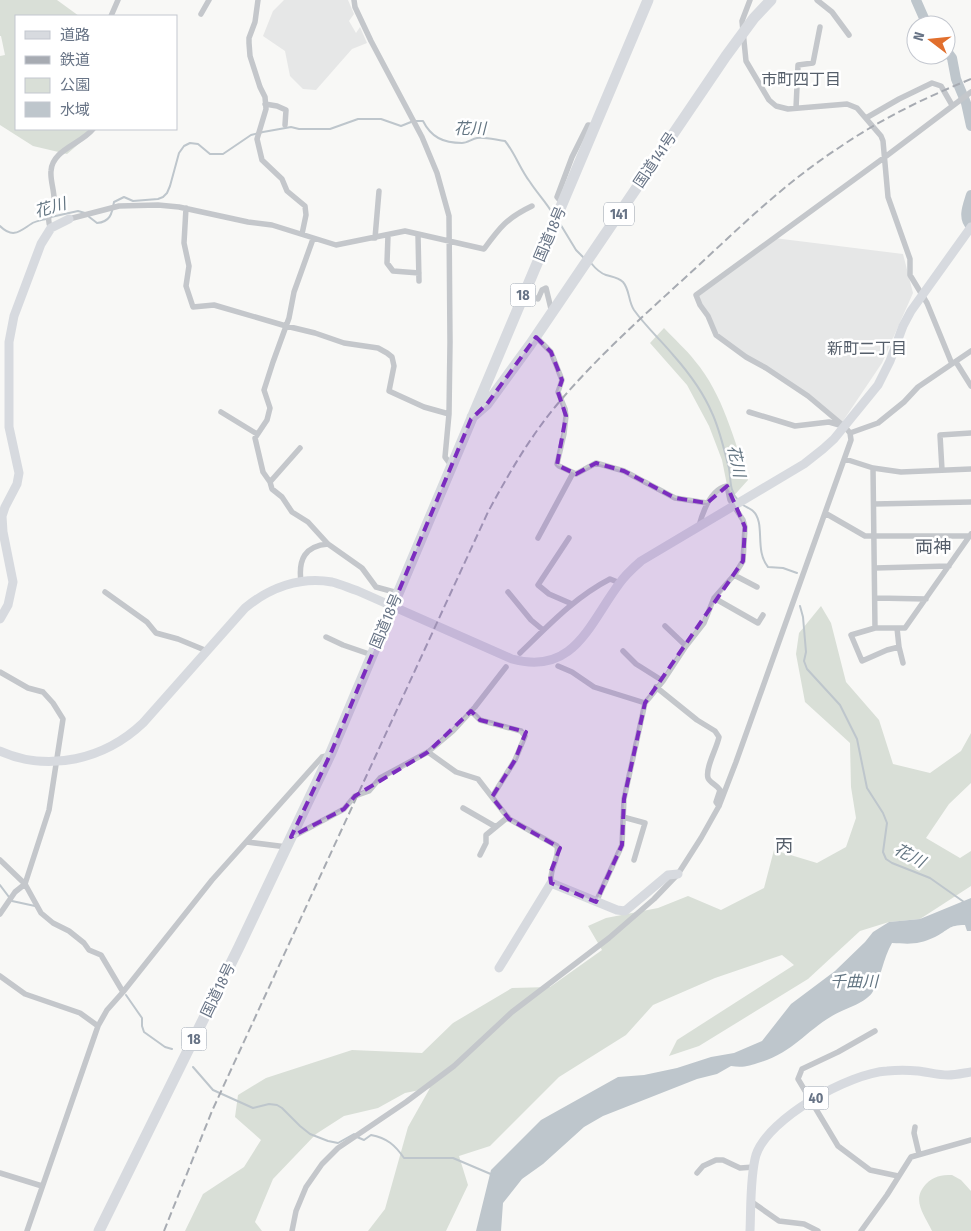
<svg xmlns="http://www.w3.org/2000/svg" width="971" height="1231" font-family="'Fira Sans Condensed','Noto Sans JP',sans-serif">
<rect width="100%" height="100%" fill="#f8f8f6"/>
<path fill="#e6e7e7" d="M284,0H348L354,14L349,21L356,33L360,27L367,43L352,49L316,90L303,89L290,76L285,51L263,36L273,11Z
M774,238L903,254L913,293L882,363L843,421L845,427L796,389L716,335L696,295Z"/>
<path fill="#d9dfd7" d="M0,0H57L79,16H16V129H96L67,154L33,146L0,125V56L5,55L1,36H0Z
M664,328C674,339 686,349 695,361C723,394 734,440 748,480L730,500L722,460L709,426L687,385L650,343Z
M821,606L831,623L846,682L879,720L893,764L930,773L961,751L971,733V783L949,804L926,838L960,858L971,851V886L920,919L889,922L860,931L808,979L699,1046L669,1056L677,1040L794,965L782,955L715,978L653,1005L626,1035L559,1077L490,1146L459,1156L468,1185L446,1231H368L385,1209L408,1127L430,1088L405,1093L378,1108L344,1116L316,1134L273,1179L255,1222L262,1231H185L203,1194L244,1167L261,1140L235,1117L238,1095L266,1078L352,1050L422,1053L453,1023L512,988L550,987L602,950L588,926L606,918L658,908L688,896L721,910L764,888L774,850L817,863L846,847L856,818L851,787L850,743L805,702L796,654L799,633Z
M952,1175L961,1180L971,1191V1231H932C924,1214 911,1200 926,1184C934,1176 941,1175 952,1175Z"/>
<path fill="#bec6cc" d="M971,898V931H967L965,925C948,925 949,930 935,937C918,945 910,944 892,943C883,958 881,979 872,993C864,1004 843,1009 832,1016C805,1032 793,1052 761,1062C749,1066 743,1068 731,1066L717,1074L697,1079L603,1116L584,1127L543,1164L522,1179L503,1203L501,1231H476L491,1170L541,1120L618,1077L644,1075L677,1068L711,1057L734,1053L762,1041L791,1004L835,971L865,942L873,932L889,922L920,919Z"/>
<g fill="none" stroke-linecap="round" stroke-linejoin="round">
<path stroke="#bec6cc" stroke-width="2" d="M416,121H423C431,137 443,143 462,143C467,143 472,139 477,138C486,137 496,140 505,141C515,153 520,169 530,182C537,193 546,202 553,214
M88,216L97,223C110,222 112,214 114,202L124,197L133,201L158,199L163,197L167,193L170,186L179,153L184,146L190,143L198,144L210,154H223L251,135L263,132L291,127L299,129H330L358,119H381L401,126L411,122
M51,217L78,211L85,213
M559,222L576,250L583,257
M0,226C13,239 20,231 31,224C35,221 42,220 46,219
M591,263C595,268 600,273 606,275C612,277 617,277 623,282C630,290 628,301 634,310C646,327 661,340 674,356C689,373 703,392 712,413C720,430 724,450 729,468C731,479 729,491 738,500
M743,505C746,507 751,509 753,511C766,523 754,550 768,567L783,568L797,573
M800,606L803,617L806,652L804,661L807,669L840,705L857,739L867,788L883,813L887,823L883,852L886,859L892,863L930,878L964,902
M0,885L12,901L35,906
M126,995L142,1018V1026L144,1032L165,1047L172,1049
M193,1067L213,1090L253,1108L269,1104L277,1105L282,1108L300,1126L310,1134L328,1141L338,1143L354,1134
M357,1137L364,1140L371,1135C387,1138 395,1145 404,1158H453L493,1175"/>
<path stroke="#bec6cc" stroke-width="10" d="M916,0L927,25
M946,50L952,58L956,79L966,103L971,126
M971,195C968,205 962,218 971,226"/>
<path stroke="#c4c7cb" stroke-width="5.5" d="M258,0L255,22L249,38V43L250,56L260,87L265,97L266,109L257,139L262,160L282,179L287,191L305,206L306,215L302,234
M354,0L355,7L371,41L422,137L437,173L449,216L450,342L449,414L445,457L451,465
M750,0L742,21L746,61L769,100L776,106L788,109L847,104L857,108L881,136L883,141L888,197L910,259V275L927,303L952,364
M817,0L832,12L849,35
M201,14L209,0
M111,16L118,0
M265,104L277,106L286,110L285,125
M796,108L798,65L813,63L820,27
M866,118L899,99L932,83L941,86L952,105
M563,204L557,197L572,157L588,125L595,126
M186,208L184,243L189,266L186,286L193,307L214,305L286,326L315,333L344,343L378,348L387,353L392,357L394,366L389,391L424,407L449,414
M69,219L119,206L158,205L179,207L248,222L272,225L336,245L405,231L484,249C500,227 507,218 532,206
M51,228C45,217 52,212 54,202C55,192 50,181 51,171C52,150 81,144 93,129
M388,235L387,263L393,271L419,273
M418,235L419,281
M375,238L379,191
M313,239L294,292L289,318L273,362L264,390L270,408L267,420L255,438L263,472L270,482L272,489L282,497L292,512L308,522L328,544L362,568L376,587L398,593
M524,294L538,299L542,290L546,288L552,313
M536,337L551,352L562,380L558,392L565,409L566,416L564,434L557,464L559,466L576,474L596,463L624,471L675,498L707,503
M956,362L971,386
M221,412L257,434
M749,412L795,426L829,422L843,426
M850,433L878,423L904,402L918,387L971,351
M845,459L873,468L901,472L971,469
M873,468L875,628
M942,470L940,435L971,433
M270,482L300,448
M874,504L971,502
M825,513L865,536H970
M538,538L573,473
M569,538L538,585L549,594L572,604
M875,568L949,566
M734,575L757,587
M301,582C298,559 305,546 328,544
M105,592L147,622L156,633L178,639L207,651
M508,592L531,620L543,630
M714,598L758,623L763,615
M876,598L926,599
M665,626L686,646
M897,628L899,647L903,663
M326,637L343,645L372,655
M899,647L887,650L862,661L851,635L875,628H905L971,534
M623,651L636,664L663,681
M520,653C548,626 575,597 610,579L620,583
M558,666L572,672L594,687L645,703
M0,672L28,688L43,692L53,703L63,719L49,810L25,884L15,892L0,914
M656,687L697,720L715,731L719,737C717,748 705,768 708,778C710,783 717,785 720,790L716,802L719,806
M471,711L480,720L521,731L525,736L515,760L492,797
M428,752L456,772L478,779L509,819L557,846C560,858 549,868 551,883
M463,808L496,827
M623,817L645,823L634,860
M292,837L344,809L355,796L369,791L380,778L428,752L453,731L475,707L506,667
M247,842L287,847
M480,855L486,843V835L508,817
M0,860L25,884L41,913L53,923L69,931L84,943L89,950L101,955L123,992
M596,902L622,845L624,799L645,703L663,681L686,646L704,623L714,598L735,574L743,561L745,527L743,520L730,500L727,486C711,489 703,511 699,526
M0,976L25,994L80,1013L98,1026
M875,1031L838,1052L802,1069L798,1079L838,1146L870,1170L898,1176
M915,1127L914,1133L919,1154
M0,1173L42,1186
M697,1173L703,1166L716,1160H723L740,1168L754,1167
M752,1202L779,1221L804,1224L818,1231
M27,1231L98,1026L107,1010L123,992L212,880L322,757L330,755
M292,1231L296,1211L306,1187L322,1164L338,1148L406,1102L454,1066L512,1012L609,938L654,899L678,874L701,838L719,806L736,762L851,440L850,433L845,427L808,396L766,368L746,357L716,335L708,316L700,305L696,295L885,157L971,92
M861,1231L887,1195L911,1157L971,1140"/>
<path stroke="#d7dadf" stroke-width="9" d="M0,619L8,605L13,582L3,532L2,516L5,507L17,484L19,473L9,427V342L14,316L41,244L51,228L69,219
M0,751C49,773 105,759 143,723L245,608C269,588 300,576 332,582C340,584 349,588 358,591L512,659C574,676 589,624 619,584C625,575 633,568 641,561L804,464L823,449L834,439L878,385L890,361L903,326L911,311L971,227
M499,968L551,883L617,910L625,911L668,875L678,874"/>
<path stroke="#d7dadf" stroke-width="9" d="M750,1231C751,1209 750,1175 756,1155C768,1118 850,1073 887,1071C897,1070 908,1070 918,1071C928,1072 938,1075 948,1075C956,1075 964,1073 971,1072"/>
<path stroke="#d7dadf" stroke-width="11" d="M472,417L487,404L530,345L726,56L754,18L771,0
M99,1231L239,947L330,755L648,0"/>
<path stroke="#a7abb2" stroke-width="2" stroke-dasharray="8 4" stroke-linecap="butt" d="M164,1231L212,1111L488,512C508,475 528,440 555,407C595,359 641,318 687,276C735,232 782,185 837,149C879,120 924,98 971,79"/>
</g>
<path fill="#7b2cbf" fill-opacity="0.2" stroke="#7b2cbf" stroke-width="4" stroke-dasharray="10 6" stroke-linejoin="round" d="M536,337L551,352L562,380L558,392L566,416L557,465L576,474L596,463L624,471L675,498L707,503L727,486L745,527L743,561L645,703L624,799L622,845L596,902L551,883L550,874L560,848L509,819L492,797L515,760L526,732L480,720L471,711L428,752L355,796L344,809L291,837L330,755L471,419L487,404Z"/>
<g text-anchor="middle" stroke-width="5" stroke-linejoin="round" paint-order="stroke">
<g fill="#fff" stroke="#959eaa" stroke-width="1">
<rect x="604" y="202.5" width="30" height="23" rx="4"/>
<rect x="510.5" y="283.5" width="25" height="23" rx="4"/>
<rect x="181.5" y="1027.5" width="25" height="23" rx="4"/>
<rect x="803.5" y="1086.5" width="25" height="23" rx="4"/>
</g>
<g font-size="14" font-weight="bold" fill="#687486">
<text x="619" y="219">141</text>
<text x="523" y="300">18</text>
<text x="194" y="1044">18</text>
<text x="816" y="1103">40</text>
</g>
<g font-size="15" fill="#687486" stroke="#fff">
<text transform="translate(655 160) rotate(-56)" y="5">国道141号</text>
<text transform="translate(550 234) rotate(-67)" y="5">国道18号</text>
<text transform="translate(386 621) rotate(-67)" y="5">国道18号</text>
<text transform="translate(218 990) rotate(-64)" y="5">国道18号</text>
</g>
<g font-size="16" fill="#565f6b" stroke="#fff">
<text x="801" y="85">市町四丁目</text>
<text x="867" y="354">新町二丁目</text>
</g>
<g font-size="16" font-style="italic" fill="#637582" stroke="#fff">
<text x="470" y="134">花川</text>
<text transform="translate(50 207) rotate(-16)" y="6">花川</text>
<text transform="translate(737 461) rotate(78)" y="6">花川</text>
<text transform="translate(910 855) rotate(28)" y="6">花川</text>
<text x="854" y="987">千曲川</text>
</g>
<g font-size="18" fill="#565f6b" stroke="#fff">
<text x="933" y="553">両神</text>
<text x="784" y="852">丙</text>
</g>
</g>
<rect x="15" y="15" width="162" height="115" fill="#ffffff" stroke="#c3c7cf"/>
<rect x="25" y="31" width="25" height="8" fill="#d7dadf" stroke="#c3c7cf"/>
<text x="60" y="40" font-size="15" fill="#687486">道路</text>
<rect x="25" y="56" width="25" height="8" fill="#a7abb2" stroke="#c3c7cf"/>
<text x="60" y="65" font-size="15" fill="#687486">鉄道</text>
<rect x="25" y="78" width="25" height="15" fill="#d9dfd7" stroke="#c3c7cf"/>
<text x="60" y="90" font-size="15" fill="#687486">公園</text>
<rect x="25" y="102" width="25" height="15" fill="#bec6cc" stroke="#c3c7cf"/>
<text x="60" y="115" font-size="15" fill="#687486">水域</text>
<g transform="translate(931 40) rotate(286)"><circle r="24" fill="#ffffff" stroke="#c3c7cf"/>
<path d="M0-4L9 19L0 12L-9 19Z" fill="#e16f2d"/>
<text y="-8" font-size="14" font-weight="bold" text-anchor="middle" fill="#687486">N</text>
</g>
</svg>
